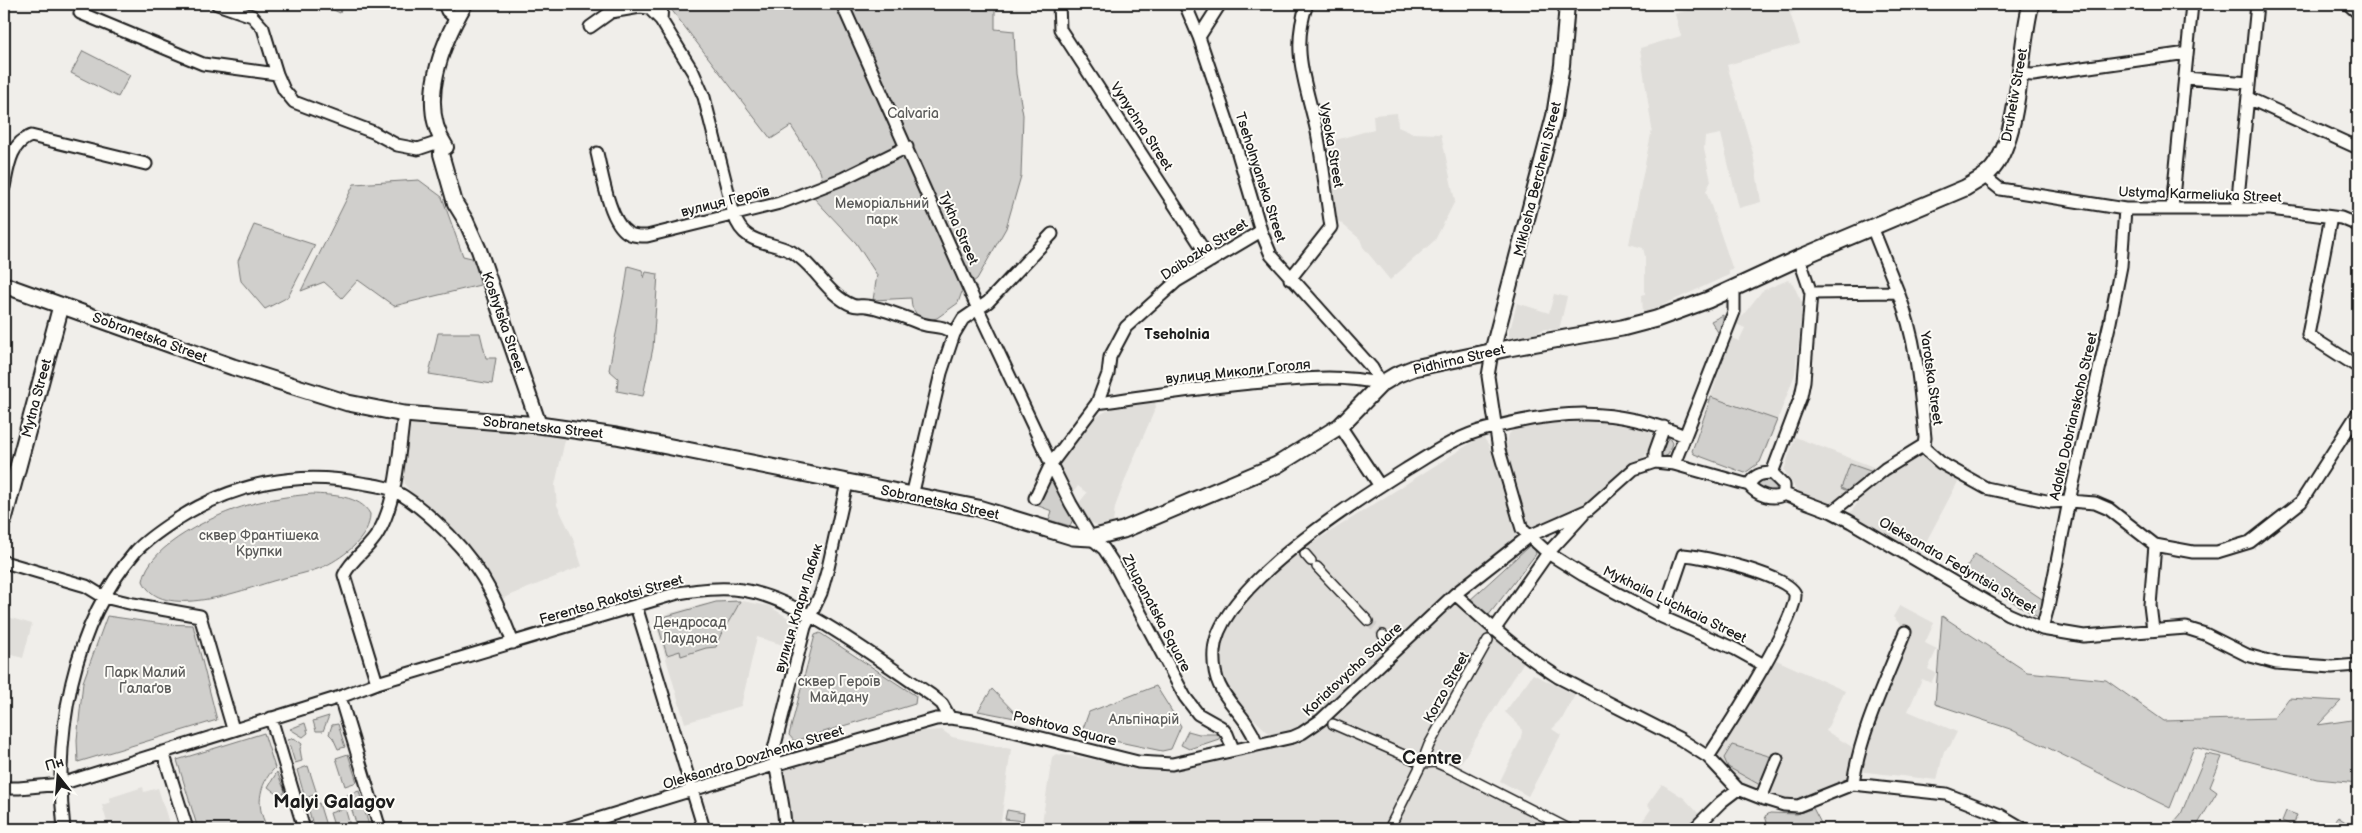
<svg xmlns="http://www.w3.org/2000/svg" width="2362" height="833" font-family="'Balsamiq Sans',sans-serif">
<rect width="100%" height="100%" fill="#f0eeea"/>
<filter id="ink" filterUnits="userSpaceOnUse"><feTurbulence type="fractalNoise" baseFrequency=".02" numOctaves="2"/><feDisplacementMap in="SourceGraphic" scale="10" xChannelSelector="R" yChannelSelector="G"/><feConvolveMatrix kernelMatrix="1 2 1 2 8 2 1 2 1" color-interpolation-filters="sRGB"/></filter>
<g filter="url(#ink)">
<path fill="#e0deda" d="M1698,4H1817L1790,13L1800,44L1727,65L1753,153L1761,202L1739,208L1721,134L1705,137L1704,149L1711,181L1706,191L1733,270L1729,271V275L1643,314L1642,295L1645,294V256L1643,248L1629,244L1652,129L1640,48L1681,36L1675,14L1699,6Z
M1397,113L1398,127L1412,133L1441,134L1455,201L1435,240L1390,280L1363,247L1360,239L1336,219L1325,143L1374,129L1373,115Z
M1788,280L1793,284L1803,305L1795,374L1765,453L1700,428L1731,338L1739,341L1745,328L1736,324L1762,291Z
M1554,294L1567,297L1559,330L1545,329L1533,334L1509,338V327L1511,326L1517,303L1549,313Z
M1155,402L1156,407L1130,467L1115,507L1113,523L1098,526L1090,522L1078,504L1087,493L1078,486L1072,494L1059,464L1094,418L1112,408Z
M419,419L567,431L555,485L557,505L572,536L582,566L499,600L405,485L403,474L411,423Z
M1555,420L1589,421L1635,427L1651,432L1653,437L1645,456L1593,502L1527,528L1519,514L1506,445L1509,434L1515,428L1526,424Z
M1482,436L1489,445L1517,531L1515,538L1451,588L1302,729L1271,735L1232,699L1223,682L1219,664V647L1232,617L1264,582L1306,547Z
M1795,437L1876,468L1831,505L1799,494L1784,470Z
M1914,454L1928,457L1960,478L1918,557L1847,517L1876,479Z
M737,600L769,606L795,622L789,641L783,645L757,637L741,706L685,723L654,618L698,605Z
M1455,605L1463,608L1525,660L1454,774L1562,829H1041L1052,757L1056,754L1166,770L1180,769L1305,738L1333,720L1448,607Z
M1900,605L1934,623L1925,643L1937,649L1928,669L1936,673L1931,683L1922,679L1908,711L1957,732L1950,746L1944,751L1937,780L1857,771L1906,630L1893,617Z
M4,616L32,624L23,658L4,653Z
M1772,658L1845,691L1826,731L1857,750L1851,781L1792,803L1768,797L1743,785L1727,773L1712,756Z
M1533,674L1575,695L1562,719L1552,729L1561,735L1528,796L1500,781L1520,741L1522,732L1521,727L1505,712Z
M942,730L952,737L1011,749L1000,829H789L780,769L910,732Z
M1662,784L1684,798L1699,814L1684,829H1637L1651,809L1647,805Z
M143,787L144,792L158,788L171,829H109L102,805L111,802L109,798Z
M1987,821L2000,826L2005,829H1984Z"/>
<path fill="#d0cfcc" stroke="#767674" d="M321,4H343L340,13Z
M667,4H995V29L1014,31L1016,74L1023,115L1021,176L1006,228L977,279L963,289L958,303L937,318L929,320L919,318L912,307L911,298L873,300L877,275L856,243L812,196L825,189L820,171L791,126L771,139Z
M83,51L130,75L118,97L71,73Z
M419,180L442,197L463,256L476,259L480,285L394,306L358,280L342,298L324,282L301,291L354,184Z
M254,225L315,245L288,297L265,309L241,281L238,261Z
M628,266L642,270L644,278L646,272L658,274L653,348L643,396L617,391L618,378L609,370C615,335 624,301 628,266Z
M1723,315V323L1719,334L1711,321Z
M438,333H480L486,358H496L492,384L429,374Z
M1711,397L1777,420L1760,462L1745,473L1694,454L1692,451Z
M1666,438H1669L1672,443L1668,455L1663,457L1659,453Z
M1850,464L1876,473L1851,493L1841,488Z
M1051,472L1073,519L1070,526L1049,520L1052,511L1036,505Z
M1762,478L1767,479L1776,487V492L1756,487V483Z
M312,494C331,495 360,495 370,514C370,537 345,556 325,566C309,573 290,576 273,581C243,590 160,622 143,581C148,545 216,514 248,505C269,499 290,496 312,494Z
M1529,546L1535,550L1536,554L1488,616L1469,601Z
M1975,554L2042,599V609L2038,617L1963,572Z
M740,601C733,618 721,629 716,647L706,648L681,656L680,651L667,655L656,619L716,602Z
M107,616L163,624L193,625L217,720L78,762L77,740L83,682Z
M1942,616L2027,672L2106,680L2164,721L2274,718L2289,698L2341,701L2318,725L2358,719V783L2317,779L2194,747L2170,808L2010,729L1935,704Z
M820,633L916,696L915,704L794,741L789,735L815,635Z
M1156,686L1181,726L1171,749L1162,751L1081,734L1089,712Z
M992,689L1017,715L1015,718L978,711Z
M329,716L323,731H316L313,721Z
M305,723L308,733L303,737L290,729Z
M338,724L345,747L338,749L333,738L329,734L332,725Z
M1188,731L1199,734H1218L1220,736L1219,739L1189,749L1181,745Z
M264,733L275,768C258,784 255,810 269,829H198L177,760Z
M294,738L302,744L300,749L302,761L295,763L288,740Z
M1732,745L1772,757L1760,785L1728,767L1724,758Z
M348,754L357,782L345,786L336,758Z
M2206,754L2222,757L2210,787L2217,792L2195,829H2168L2181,814Z
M308,766L317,794L305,798L297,770Z
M277,772L285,791L281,797L268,787Z
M359,791L370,829H358L347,795Z
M319,803L327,829H314L308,807Z
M345,808L351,829H335L330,813Z
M1813,808L1824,829H1769L1765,816L1770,813L1797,814Z
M1007,810L1024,813L1023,821L1005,819Z
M2286,811L2297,815L2293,826L2282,821Z
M2338,817L2356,829H2328Z"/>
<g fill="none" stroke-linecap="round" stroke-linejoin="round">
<path stroke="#d0cecb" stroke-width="9" stroke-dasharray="9 4.5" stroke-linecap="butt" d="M1368,621L1383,635
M1547,829L1548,828"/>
<g stroke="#1c1c1c" stroke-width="12">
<path id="pedestrian" d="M1305,554L1311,561
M1317,567L1368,621
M1383,635L1385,638
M1333,724L1422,763L1435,762L1451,769L1569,829
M1389,829L1422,763L1429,745L1488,640"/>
</g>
<g stroke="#1c1c1c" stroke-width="15">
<path id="minor" d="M217,4L252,16L263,28L277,74L284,90L294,102L373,132L397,145L418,149L442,141
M444,4L447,11L456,19
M842,4L978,309L1051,464L1071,504L1091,538L1104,549L1117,569L1185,697L1198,714L1221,727L1227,734L1233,749
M1059,4L1060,29L1211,261
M1185,4L1199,37L1237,150L1261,231L1271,255L1372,368L1381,384
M2348,4L2358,13
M80,13L203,64L277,74
M661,20L662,4
M590,27L611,12L640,7L649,8L661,20L693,72L704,97L734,215C744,246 769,240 792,252C815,265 827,295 852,305C857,307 862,305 867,306C886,309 904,317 922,324C935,328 941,324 954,334
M1199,37L1220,4
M2019,74L2033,75L2187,53
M2185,78L2249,83
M2248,98L2358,148
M597,153C602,173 609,222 628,233C635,237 640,236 647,236L780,203L842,179L907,147
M1985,177L2000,189L2125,209H2270L2341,218L2358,225
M4,187C8,168 10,143 31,136L146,164
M2172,208L2192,4
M2237,208L2257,4
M2331,217L2308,335L2358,367
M1290,279L1331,227C1326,196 1323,163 1317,132C1307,86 1290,51 1307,4
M1811,293L1898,292L1872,227
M1492,352L1488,376L1499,450L1522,529L1548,553L1583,575L1662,617L1735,649L1764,665
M1097,403C1157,395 1216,385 1275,381C1311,378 1346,375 1381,384
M1340,426L1380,486
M1924,445L1925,449L1941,463L1986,488L2051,502L2069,501L2095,503L2109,509L2155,545L2193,552H2217L2250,542L2301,502L2358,413
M1655,462V452L1664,427
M1674,464L1734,312V287
M1772,473L1801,396L1804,381L1811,293L1799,258
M1749,485C1754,475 1761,473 1772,473L1784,485V494
M1749,485C1757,495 1773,501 1784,494
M1784,494L1832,512L1851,522L2008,614L2042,629L2084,636L2186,628L2205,634L2247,655L2276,663L2332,667L2358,665
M912,496L941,373L954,334L963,319L988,302L1052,234
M1035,498L1051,464L1097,403L1108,374L1110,357L1126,327L1177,281L1261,231
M1832,512L1885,469L1924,445L1925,438C1920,387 1917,341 1898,292
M4,562L86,586L104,597L133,604L200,616L233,729
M1455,594C1488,624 1520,653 1558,677L1680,739L1708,757L1738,789L1761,798L1784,805L1798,806L1853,784L1946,794L2000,815L2024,829
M636,606L704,829
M1662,617L1683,555C1704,556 1788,575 1795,594C1798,617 1724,733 1708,757
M2042,629L2048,607L2069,501L2110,322L2121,266L2125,209
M1494,630L1548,553L1583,515
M2153,630L2150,605L2155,545
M377,683L344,575C352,558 369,549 378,533C397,502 399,450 404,414
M340,697L380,829
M271,718L304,829
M1257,744C1243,705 1211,699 1214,651C1218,588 1354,502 1405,470C1430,455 1457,436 1486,429C1559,410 1614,406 1685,436
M163,752L187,829
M1853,784C1860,732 1886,680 1905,632
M4,788H19L61,784L340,697L377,683L678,593C699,590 720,587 742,590C800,598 881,662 931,695L942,704L950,718
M1761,798L1777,759
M64,829C53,735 72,625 136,551C148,538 164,528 179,518C233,484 297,470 361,483C372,485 385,486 395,491C410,499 422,509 435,521C476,558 494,592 513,643
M565,829L774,765L936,719L950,718L973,721L1138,762L1172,764L1293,737L1302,733L1321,720L1455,594L1529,536L1588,510L1634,469L1655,462L1674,464L1749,485
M785,829C785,802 775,776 774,749L805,627L821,593L828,568L847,483
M1694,829L1721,802L1738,789"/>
</g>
<g stroke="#1c1c1c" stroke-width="18">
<path id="tertiary" d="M442,141L441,154L455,203L466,221L479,250L539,425
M446,147C417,104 442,43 465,4
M1492,352L1554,116L1562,65L1567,4"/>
</g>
<g stroke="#1c1c1c" stroke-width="19">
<path id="secondary" d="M4,285L233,367L348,403L404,414L539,425L616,436L978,508L1073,537L1091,538L1123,530L1277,465L1340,426L1381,384L1396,375L1414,368L1509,348L1622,328L1656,319L1708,300L1799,258L1965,188C1975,182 1986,177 1993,168C2021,134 2019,48 2031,4
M4,519L61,306"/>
</g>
<use href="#pedestrian" stroke="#fdfcf7" stroke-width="9"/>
<use href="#minor" stroke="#fdfcf7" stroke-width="11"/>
<use href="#tertiary" stroke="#fdfcf7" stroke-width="14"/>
<use href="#secondary" stroke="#fdfcf7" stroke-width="15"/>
</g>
</g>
<g text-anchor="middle" stroke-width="4" stroke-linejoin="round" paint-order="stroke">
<g font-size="14" fill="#1c1c1c" stroke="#fdfcf7">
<text transform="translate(2014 95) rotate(-80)" y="5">Druhetiv Street</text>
<text transform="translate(1142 126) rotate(57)" y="5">Vynychna Street</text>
<text transform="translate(1332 145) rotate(80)" y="5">Vysoka Street</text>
<text transform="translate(1261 177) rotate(72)" y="5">Tseholnyanska Street</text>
<text transform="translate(1537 179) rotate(-76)" y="5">Miklosha Bercheni Street</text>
<text transform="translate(2200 194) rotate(2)" y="5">Ustyma Karmeliuka Street</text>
<text transform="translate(725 201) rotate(-14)" y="5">вулиця Героїв</text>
<text transform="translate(959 228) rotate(66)" y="5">Tykha Street</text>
<text transform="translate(1204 249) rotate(-33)" y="5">Daibozka Street</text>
<text transform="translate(504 322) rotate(71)" y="5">Koshytska Street</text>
<text transform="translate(150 337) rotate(20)" y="5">Sobranetska Street</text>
<text transform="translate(1459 359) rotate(-13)" y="5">Pidhirna Street</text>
<text transform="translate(1238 371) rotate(-6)" y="5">вулиця Миколи Гоголя</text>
<text transform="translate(1932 378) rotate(82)" y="5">Yarotska Street</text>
<text transform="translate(36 398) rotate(-75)" y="5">Mytna Street</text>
<text transform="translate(2073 416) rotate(-77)" y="5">Adolfa Dobrianskoho Street</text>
<text transform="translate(543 427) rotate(6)" y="5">Sobranetska Street</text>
<text transform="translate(940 502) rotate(12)" y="5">Sobranetska Street</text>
<text transform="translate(1958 565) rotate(30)" y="5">Oleksandra Fedyntsia Street</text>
<text transform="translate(611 599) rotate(-16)" y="5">Ferentsa Rakotsi Street</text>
<text transform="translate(1675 604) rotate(26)" y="5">Mykhaila Luchkaia Street</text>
<text transform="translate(798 608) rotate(-73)" y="5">вулиця Клари Лабик</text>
<text transform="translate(1157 613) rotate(62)" y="5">Zhupanatska Square</text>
<text transform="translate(1352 669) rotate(-43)" y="5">Koriatovycha Square</text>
<text transform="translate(1446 687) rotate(-61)" y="5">Korzo Street</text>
<text transform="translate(1065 728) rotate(14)" y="5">Poshtova Square</text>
<text transform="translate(753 757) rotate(-17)" y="5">Oleksandra Dovzhenka Street</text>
</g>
<g font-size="14" fill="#5b5b5a" stroke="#fdfcf7">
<text x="913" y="118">Calvaria</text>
<text x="882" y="208">Меморіальний<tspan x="882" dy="16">парк</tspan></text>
<text x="259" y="540">сквер Франтішека<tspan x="259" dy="16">Крупки</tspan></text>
<text x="690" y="627">Дендросад<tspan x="690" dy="16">Лаудона</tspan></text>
<text x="145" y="677">Парк Малий<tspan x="145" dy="16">Ґалаґов</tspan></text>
<text x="839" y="686">сквер Героїв<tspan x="839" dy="16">Майдану</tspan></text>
<text x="1144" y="724">Альпінарій</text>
</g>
<g font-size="15" font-weight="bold" fill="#1c1c1c" stroke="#fdfcf7">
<text x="1177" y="339">Tseholnia</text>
</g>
<g font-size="19" font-weight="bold" fill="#1c1c1c" stroke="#fdfcf7">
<text x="1432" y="764">Centre</text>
<text x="334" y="808">Malyi Galagov</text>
</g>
</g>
<rect width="2362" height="833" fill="none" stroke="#fdfcf7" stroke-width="20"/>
<rect x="10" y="10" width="2342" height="813" fill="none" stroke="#1c1c1c" stroke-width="2" filter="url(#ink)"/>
<g transform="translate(58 776) rotate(343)" stroke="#fdfcf7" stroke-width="4" paint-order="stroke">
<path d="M0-4L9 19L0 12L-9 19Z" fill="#1c1c1c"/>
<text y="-8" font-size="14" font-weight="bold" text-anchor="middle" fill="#1c1c1c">Пн</text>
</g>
</svg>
